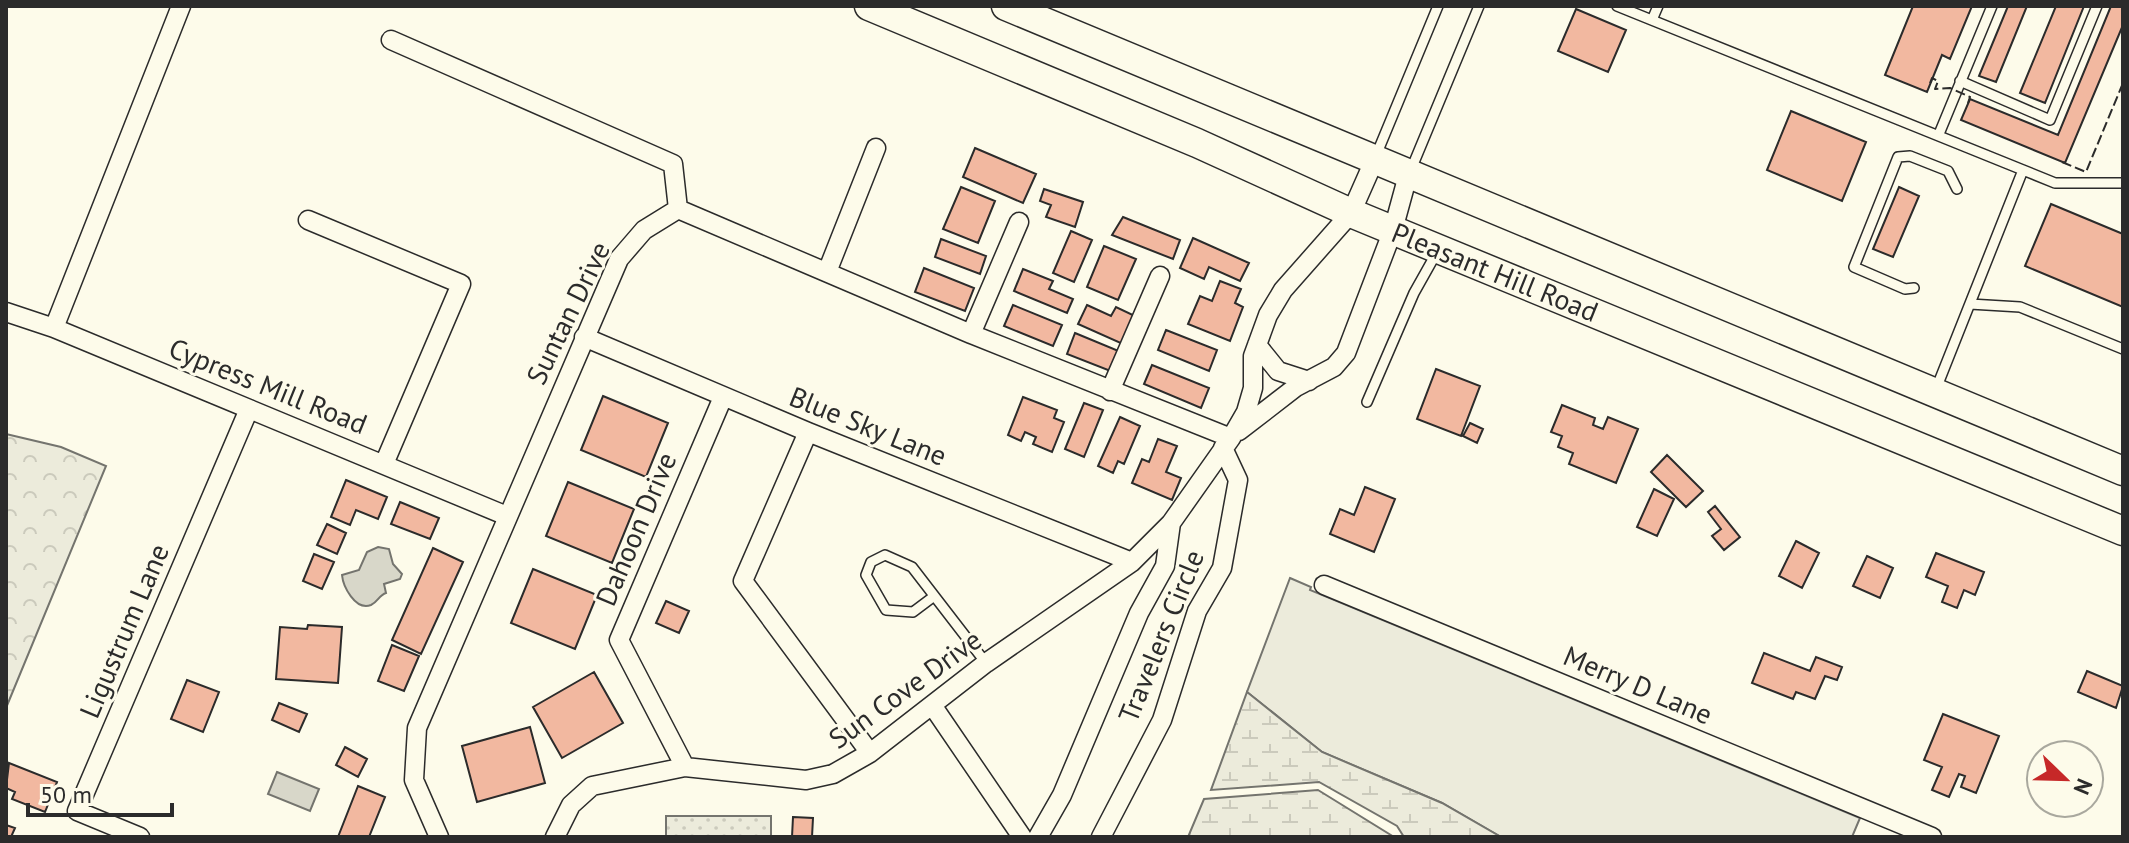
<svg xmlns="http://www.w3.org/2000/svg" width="2129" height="843" font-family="'PT Sans',sans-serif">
<defs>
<pattern id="forest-crowns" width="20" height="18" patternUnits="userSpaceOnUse" patternTransform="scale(2)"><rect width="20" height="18" fill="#ecebdb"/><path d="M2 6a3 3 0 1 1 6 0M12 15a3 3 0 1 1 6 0" fill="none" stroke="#cbcabc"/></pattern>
<pattern id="wetland-marsh" width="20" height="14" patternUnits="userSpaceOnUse" patternTransform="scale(2)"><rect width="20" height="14" fill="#ecebdb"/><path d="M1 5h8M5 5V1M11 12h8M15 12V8" fill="none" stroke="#cbcabc"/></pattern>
<pattern id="park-dots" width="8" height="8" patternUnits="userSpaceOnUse" patternTransform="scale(2)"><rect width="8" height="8" fill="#ecebdb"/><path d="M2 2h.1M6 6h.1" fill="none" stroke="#cbcabc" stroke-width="1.8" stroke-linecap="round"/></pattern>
</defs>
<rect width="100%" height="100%" fill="#fdfbea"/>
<path fill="#ecebdb" stroke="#74746e" stroke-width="2" d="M1290,578L1311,587L1310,590L1860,818L1852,837H1501L1442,803L1322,752L1247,692Z"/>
<path fill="url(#forest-crowns)" stroke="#74746e" stroke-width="2" d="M6,434L61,447L106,466L6,708Z"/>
<path fill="url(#wetland-marsh)" stroke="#74746e" stroke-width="2" d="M1247,692L1322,752L1442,803L1501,837H1404L1397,826L1319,782L1211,790Z
M1318,790L1394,837H1188L1204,799Z"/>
<path fill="url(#park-dots)" stroke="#74746e" stroke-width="2" d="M666,816H771V837H666Z"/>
<path fill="#d8d7c9" stroke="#74746e" stroke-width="2" d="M378,547L389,549L393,564L402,574L400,579L384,584L386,593C379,595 378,602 371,605C355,611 343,586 342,575L359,570L367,552Z
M277,772L319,789L310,811L268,794Z"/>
<path fill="#f2b8a0" stroke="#2b2b2b" stroke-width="2" d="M1913,6H1972L1950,59L1942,55L1927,92L1885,75Z
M2008,6H2027L1996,82L1979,76Z
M2056,6H2084L2045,103L2020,93Z
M2111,6H2123V25L2065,163L1961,120L1970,99L2058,135Z
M1576,9L1626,30L1608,72L1558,51Z
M1791,111L1866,142L1842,201L1767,170Z
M975,148L1036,174L1023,203L963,177Z
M961,187L995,201L978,243L943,229Z
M1899,187L1919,196L1893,257L1873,249Z
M1044,189L1083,202L1075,227L1046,217L1051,205L1040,201Z
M2051,204L2123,234V307L2025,266Z
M1123,217L1180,240L1173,259L1112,235Z
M1071,231L1092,240L1074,282L1053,273Z
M1193,238L1249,263L1240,281L1209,267L1204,279L1180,268Z
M941,239L986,256L980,274L935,257Z
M1104,246L1136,259L1118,300L1087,287Z
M924,268L974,288L965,311L915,292Z
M1023,269L1053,281L1049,289L1073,299L1067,313L1014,291Z
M1220,281L1241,289L1235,303L1243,307L1230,341L1188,324L1200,296L1212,301Z
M1013,305L1062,325L1053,346L1004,326Z
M1087,305L1111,316L1116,307L1137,317L1125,345L1078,324Z
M1166,330L1217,350L1209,371L1158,350Z
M1075,333L1121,352L1113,372L1067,354Z
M1152,365L1209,388L1201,408L1144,384Z
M1436,369L1480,386L1461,436L1417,419Z
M603,396L668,423L646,477L581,450Z
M1023,397L1057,410L1054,418L1064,422L1052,452L1033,444L1036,437L1025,432L1021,441L1008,435Z
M1084,403L1103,410L1084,457L1065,449Z
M1562,405L1595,418L1593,425L1603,429L1608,417L1638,429L1616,483L1569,464L1573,453L1558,447L1562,436L1551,432Z
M1120,417L1140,426L1124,464L1118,461L1113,473L1098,466Z
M1470,423L1483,429L1477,443L1463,436Z
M1158,439L1177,446L1166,472L1181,478L1172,500L1132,483L1142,459L1149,462Z
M1667,455L1703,491L1686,507L1651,472Z
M346,480L387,497L378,519L356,510L350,525L331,517Z
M568,482L634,509L612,563L546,536Z
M1365,487L1395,499L1374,552L1330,534L1340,509L1354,515Z
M1654,489L1674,499L1657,536L1637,527Z
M400,502L439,518L430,539L391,524Z
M1715,506L1740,537L1724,550L1712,536L1721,529L1708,512Z
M327,524L346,533L337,554L317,545Z
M1796,541L1819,553L1802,588L1779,576Z
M433,548L463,562L421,654L392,640Z
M1936,553L1984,572L1975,595L1964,590L1957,608L1942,602L1948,586L1926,577Z
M314,554L334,562L322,589L303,581Z
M1867,556L1893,568L1880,598L1853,586Z
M533,569L597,595L575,649L511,623Z
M666,601L689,611L679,633L656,623Z
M308,625L342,627L338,683L276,679L280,627L307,629Z
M392,645L419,656L404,691L378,681Z
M1764,653L1810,671L1816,657L1842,667L1837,680L1825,676L1815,699L1796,692L1793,699L1752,683Z
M2087,671L2123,686L2116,708L2078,692Z
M594,672L623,723L562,758L533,707Z
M187,680L219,692L203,732L171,719Z
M279,703L307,714L299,732L272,720Z
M1943,714L1999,736L1976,793L1961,787L1965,776L1959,774L1949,797L1932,790L1942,767L1924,760Z
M530,727L545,783L477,802L462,746Z
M345,747L367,759L358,777L336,765Z
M9,763L57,782L45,812L12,799L15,792L6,788Z
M2089,768L2099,773L2089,799Z
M358,786L385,797L369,837H338Z
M793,817L813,818L812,837H792Z
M6,825L15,828L11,837H6Z"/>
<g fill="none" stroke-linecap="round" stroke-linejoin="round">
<g stroke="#2b2b2b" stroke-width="12">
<path id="service" d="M1617,6L2023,170L1936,389
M1652,20L1658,6
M1960,81L2050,120L2097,6
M1939,134L1992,6
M1375,158L1438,6
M2023,170L2055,183H2123
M1410,172L1479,6
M1914,288L1905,289L1854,267L1898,157L1910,156L1948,171L1957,189
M1970,304L2020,307L2123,349
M1367,402L1414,293L1437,252
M933,597L913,612L886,610L866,575L871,562L885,555L912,567L986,663"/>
</g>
<g stroke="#2b2b2b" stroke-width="21">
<path id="minor" d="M391,40L673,164L678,209
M678,209L971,334L1231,438
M308,220L461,284L384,464
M827,272L876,148
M6,312L54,328L507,516
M54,328L181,6
M971,334L1019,222
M584,337L808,432L1132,562
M1257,345L1278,371L1309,381
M1110,391L1160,276
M1239,431L1296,387L1334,367L1346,353L1393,230L1408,175
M808,432L743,581L870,753
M1324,585L1932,837
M932,705L1022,837
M685,767L619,640L723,397
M140,837L77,811L249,409
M439,837L414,780L417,728L619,259L644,230L678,209
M555,837L571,805L592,786L685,767L806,780L833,774L870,753L986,663L1132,562L1171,523L1231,438L1246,412L1253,388V356L1268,315L1283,290L1351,213L1374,161
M1038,837L1062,795L1139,613L1165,566L1171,523
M1101,837L1162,720L1197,611L1222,568L1238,480L1223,448"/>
</g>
<g stroke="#2b2b2b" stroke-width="31">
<path id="primary" d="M869,6L1197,143L1351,213L2123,531
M1006,6L2123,471"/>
</g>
<use href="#service" stroke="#fdfbea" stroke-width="9"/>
<use href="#minor" stroke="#fdfbea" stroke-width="18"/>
<use href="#primary" stroke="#fdfbea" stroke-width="28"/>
<path stroke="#2b2b2b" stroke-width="2" stroke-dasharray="10 4" stroke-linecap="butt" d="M1930,83L1932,78L1938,81L1935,89L1950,88L1970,97L1968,103
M2062,162L2086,172L2123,83"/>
</g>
<g text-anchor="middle" stroke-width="6" stroke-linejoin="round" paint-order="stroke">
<g font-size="28" fill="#2b2b2b" stroke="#fdfbea">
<text transform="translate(1495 272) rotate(22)" y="10">Pleasant Hill Road</text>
<text transform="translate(568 313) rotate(-64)" y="10">Suntan Drive</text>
<text transform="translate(268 386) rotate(22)" y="10">Cypress Mill Road</text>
<text transform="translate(868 426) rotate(22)" y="10">Blue Sky Lane</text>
<text transform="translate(636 529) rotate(-67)" y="10">Dahoon Drive</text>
<text transform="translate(124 631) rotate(-67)" y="10">Ligustrum Lane</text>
<text transform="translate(1161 636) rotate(-68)" y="10">Travelers Circle</text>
<text transform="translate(1638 685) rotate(23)" y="10">Merry D Lane</text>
<text transform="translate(905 689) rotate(-36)" y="10">Sun Cove Drive</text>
</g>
</g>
<rect width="2129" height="843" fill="none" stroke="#2b2b2b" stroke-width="16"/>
<g transform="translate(2065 779) rotate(113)"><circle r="38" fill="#fdfbea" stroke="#a9a89e" stroke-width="2"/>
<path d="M0-6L14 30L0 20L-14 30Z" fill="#c62828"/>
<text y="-12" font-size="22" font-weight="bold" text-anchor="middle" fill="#2b2b2b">N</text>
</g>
<path d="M28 803v12h144v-12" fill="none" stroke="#2b2b2b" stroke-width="4"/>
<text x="40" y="803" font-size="24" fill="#2b2b2b" stroke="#fdfbea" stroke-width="6" paint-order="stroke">50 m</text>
</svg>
